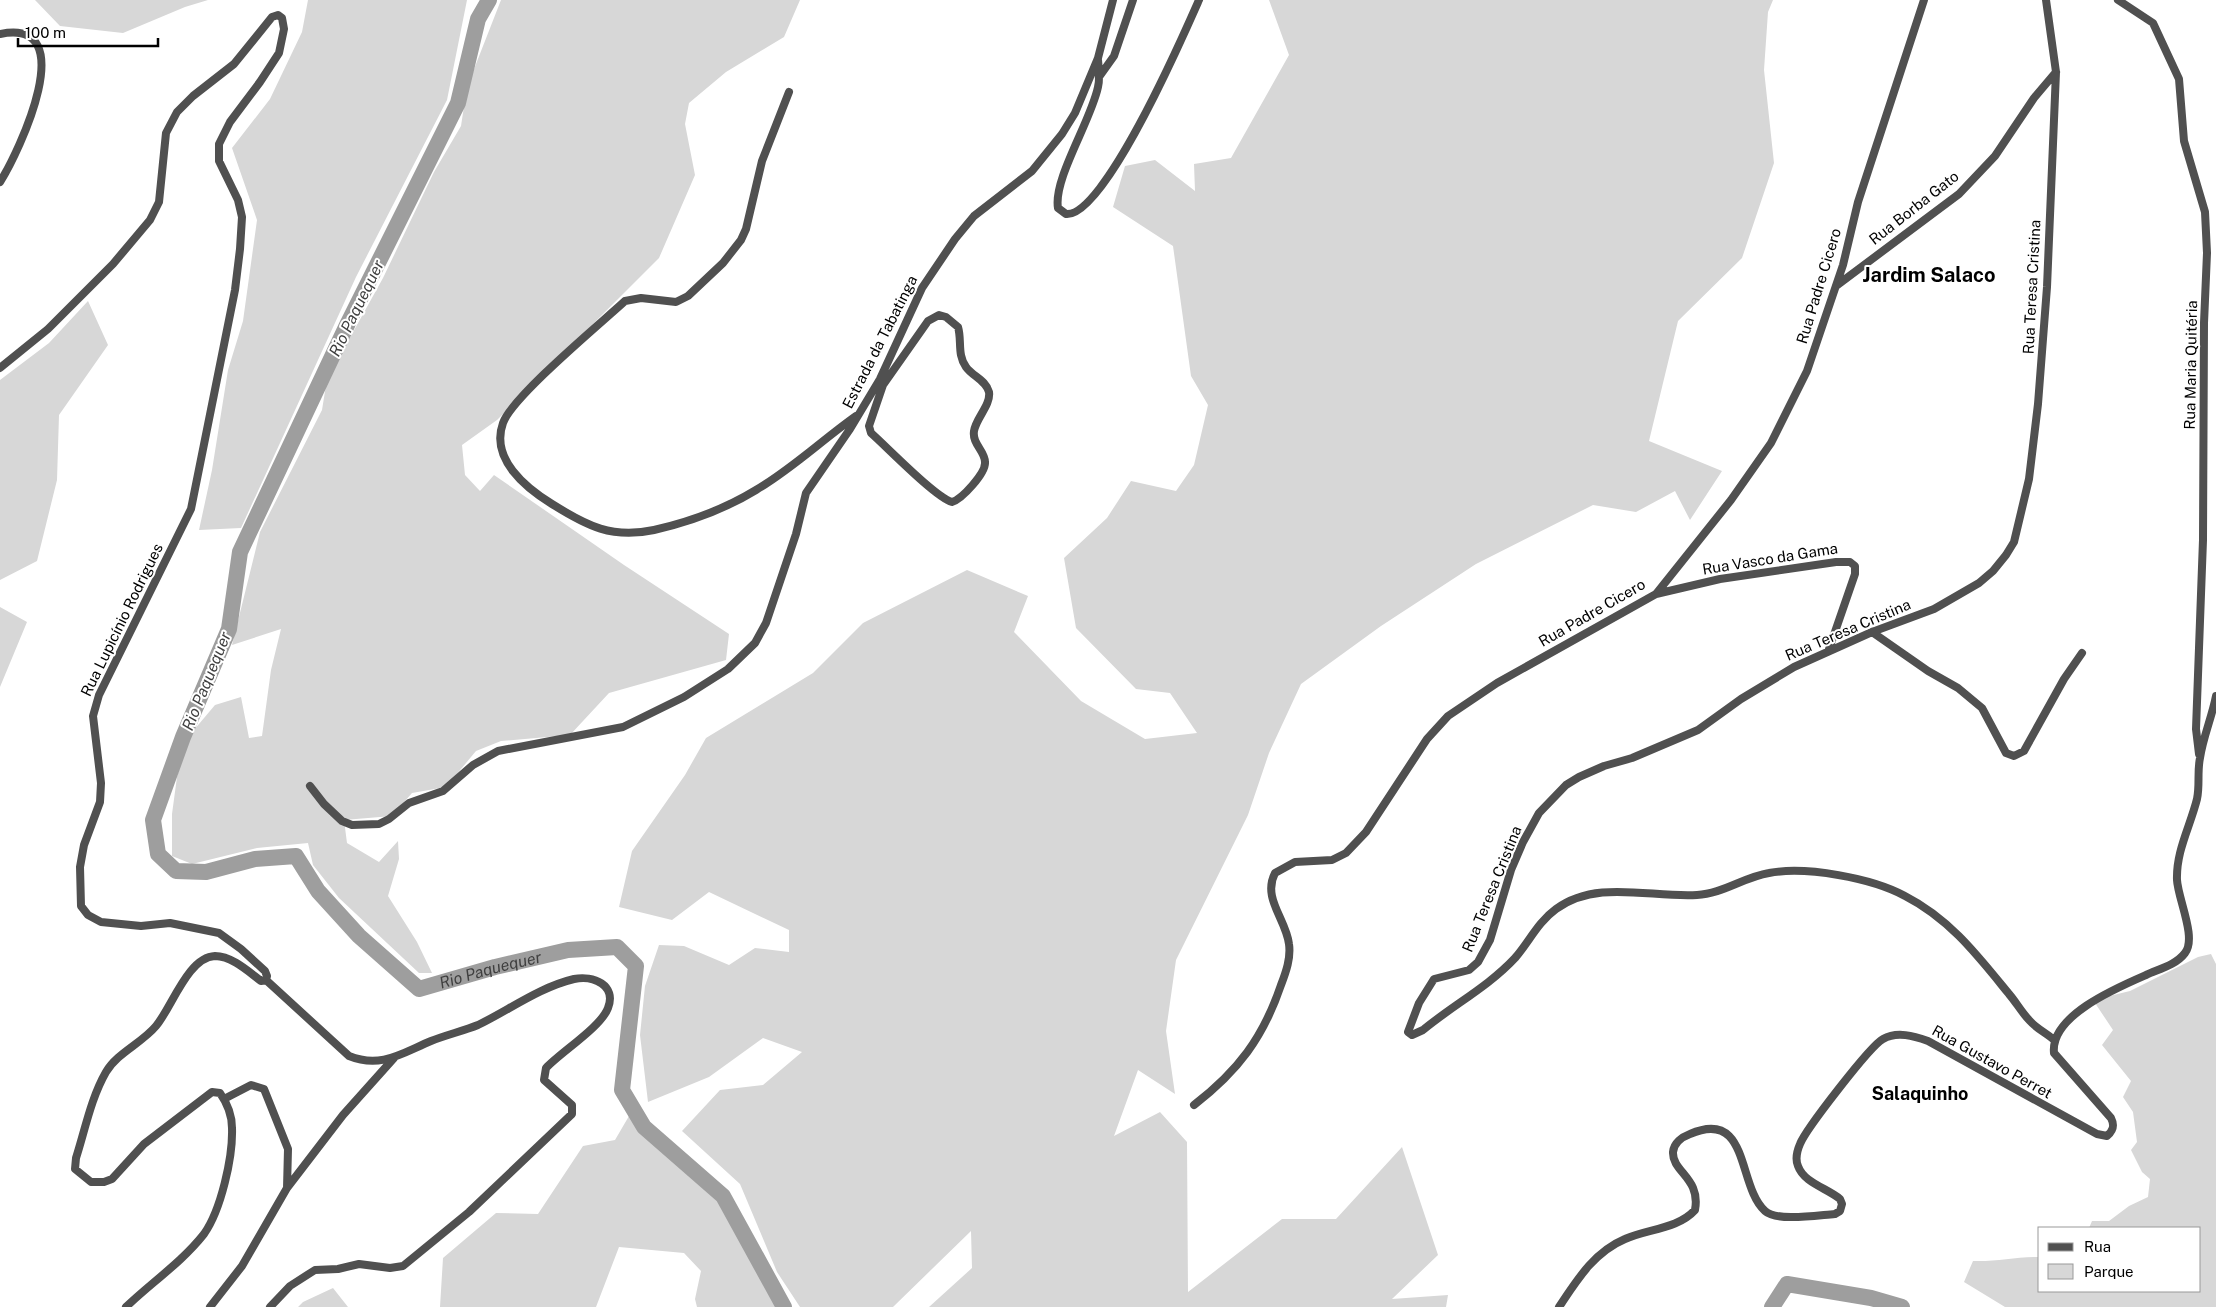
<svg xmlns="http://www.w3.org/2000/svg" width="2216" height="1307" font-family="'Public Sans',sans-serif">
<rect width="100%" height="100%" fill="#fff"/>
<path fill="#d7d7d7" d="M35,0H208L185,7L123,33L60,26Z
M308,0H467L447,100L356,277L241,528L199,530L212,470L228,370L243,321L257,220L232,148L270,99L302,32Z
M501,0H800L784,37L726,72L689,103L685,124L695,175L659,258L497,420L462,445L465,475L480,491L494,475L624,565L729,634L726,660L609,693L570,735L501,741L476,751L446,787L412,793L392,816L344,820L347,843L379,862L398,841L399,859L388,896L417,942L432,973H419L339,898L313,865L308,843L257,848L192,864L172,856V814L177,777L188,737L215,705L241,697L249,738L262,736L271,670L281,629L232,645L260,532L322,410L327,379L383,278L434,172L461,126L467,87Z
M1269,0H1773L1768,12L1764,70L1774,163L1742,258L1678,321L1649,441L1722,471L1690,520L1675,491L1636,512L1593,505L1476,564L1381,626L1301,684L1269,753L1248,815L1176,960L1166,1031L1175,1094L1138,1070L1114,1136L1160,1112L1187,1142L1188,1292L1282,1219H1336L1402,1147L1438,1255L1392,1299L1448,1295L1446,1307H929L972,1268L971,1231L893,1307H800L777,1272L740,1184L682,1131L720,1090L763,1085L802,1052L763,1038L709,1077L648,1102L640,1035L645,986L659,945L684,946L729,965L755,948L789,952V930L709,892L672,920L619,907L632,851L685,775L706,738L813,673L863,623L967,570L1028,596L1014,632L1081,701L1145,739L1197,733L1170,693L1136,689L1076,628L1064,558L1107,518L1131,481L1176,491L1194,465L1208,405L1191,376L1173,246L1113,207L1125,166L1155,160L1195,191L1194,164L1231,158L1289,55Z
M88,301L108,345L59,415L57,480L37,561L0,580V380L49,343Z
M0,607L27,622L0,687Z
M2211,954L2216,964V1307H2005L1964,1282L1973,1261C1996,1262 2017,1256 2040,1257V1291H2200V1228H2089L2092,1221H2109L2129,1206L2148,1197L2150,1179L2142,1172L2131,1150L2137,1142L2133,1112L2123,1097L2131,1081L2102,1045L2113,1030L2093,1000L2130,991L2198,957Z
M629,1116L639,1131L716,1197L778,1307H697L695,1299L701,1271L684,1253L619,1247L596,1307H440L443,1258L496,1213L538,1214L583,1146L615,1140Z
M333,1288L348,1307H298L303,1302Z"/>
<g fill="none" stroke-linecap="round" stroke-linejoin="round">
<g stroke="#9e9e9e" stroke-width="16">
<path id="s1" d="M489,0L478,19L458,103L348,323L240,552L229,629L183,737L153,820L158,854L176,871L206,872L255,859L296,856L318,891L359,936L419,989L495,967L568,950L617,947L636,966L622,1090L644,1127L723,1196L784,1307"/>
<path d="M1772,1307L1787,1284L1871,1298L1902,1307"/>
</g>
<path stroke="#505050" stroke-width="8" d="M2046,0L2056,72L2047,287L2038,404L2029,479L2014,542L2006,555L1993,571L1979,583L1934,609L1872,632L1794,667L1741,699L1698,730L1632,758L1604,766L1579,777L1566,785L1539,813L1523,842L1511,870L1490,940L1478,962L1469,970L1434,979L1419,1003L1408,1032L1412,1035L1423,1030C1453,1005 1488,987 1515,958C1529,942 1538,922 1556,909C1597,879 1651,898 1697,895C1722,894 1744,877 1769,873C1806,866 1872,878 1905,896C1950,919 1978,956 2009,994C2016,1002 2022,1013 2030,1021C2036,1028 2046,1033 2053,1039
M2118,0L2153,23L2179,79L2184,141L2205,212L2207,253L2204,323L2203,540L2196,729L2199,754
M0,34C83,17 19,152 0,182
M1098,60C1099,69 1100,79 1098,87C1091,121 1053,179 1058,208L1066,214C1104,218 1184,34 1199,0
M1099,77L1114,56L1133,0
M789,92L762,161L746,229L741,240L723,263L688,296L676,302L641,298L625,301C600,324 512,397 503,423C490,459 526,488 552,504C587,526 612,539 654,530C689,522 725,509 756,490C792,469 822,440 856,416
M1836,286L1959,194L1995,156L2034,98L2056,72
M939,315L946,317L958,327C962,340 957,355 966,367C972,376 986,380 989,392C991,405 976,418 974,431C972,444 985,451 985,462C986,473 962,499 952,502C935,497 887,447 871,433L869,426L883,385L928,321Z
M0,368L48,329L113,264L150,220L159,202L166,133L177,112L193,96L234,64L272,17L278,15L282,18L284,29L279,53L260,82L230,122L219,144V161L238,200L242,217L240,249L235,290L191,509L99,695L93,716L101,783L100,802L84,845L80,867L81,906L88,915L101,922L141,926L170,923L219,933L241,949L265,971L267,976L266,980L261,981C249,972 232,956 215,956C188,957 172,1007 156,1026C142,1043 117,1053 106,1072C91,1098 85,1130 76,1158L75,1169L91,1182H104L112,1179L144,1144L212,1092L220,1093C227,1103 232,1115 232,1128C233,1157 221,1210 204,1234C182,1262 151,1283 126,1307
M1656,594L1720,579L1836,562H1850L1855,566V574L1828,652
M1872,632L1928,671L1958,688L1982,708L2006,753L2014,756L2024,751L2064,679L2082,653
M310,786L324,804L342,821L352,825L379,824L389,819L409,803L443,791L473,765L498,751L623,727L684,697L728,669L755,643L766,623L796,534L806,493L850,429L880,379L922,288L955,239L974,216L1032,171L1062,134L1075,113L1098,58L1113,0
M266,980L349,1056C381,1069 402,1053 431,1041C446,1035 463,1031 478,1025C509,1010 540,987 574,979C593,975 617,985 608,1008C601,1027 561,1052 546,1068L544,1080L572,1105V1114L469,1212L403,1266L390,1268L359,1264L338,1269L315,1270L290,1286L270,1307
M224,1099L251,1085L264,1089L288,1149L287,1188L343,1115L394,1058
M1194,1105C1238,1071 1263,1038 1281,985C1286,972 1291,958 1289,944C1286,919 1262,898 1275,873L1295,862L1332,860L1346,853L1366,832L1427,739L1448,716L1497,683L1656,594L1731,500L1771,443L1807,371L1843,265L1858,202L1924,0
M210,1307L242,1266L287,1188
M1559,1307C1577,1280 1594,1252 1625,1239C1647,1229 1678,1229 1695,1210C1701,1178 1672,1172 1673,1152C1674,1143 1682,1137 1690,1134C1750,1108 1737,1186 1765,1211C1777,1222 1819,1215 1835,1214L1840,1211L1842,1204L1840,1199C1827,1188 1804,1183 1798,1166C1795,1159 1797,1151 1800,1144C1806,1129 1870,1046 1883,1039C1897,1031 1914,1036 1928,1041L2097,1134L2107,1136C2113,1131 2115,1126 2111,1118L2054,1053C2050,1016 2116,988 2146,975C2159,969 2176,965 2185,953C2197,938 2178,899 2177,880C2176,851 2190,827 2197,799C2200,785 2197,772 2200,758C2203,737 2212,717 2216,696"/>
</g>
<g text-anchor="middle" stroke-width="4" stroke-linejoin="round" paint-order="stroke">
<g font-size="15" fill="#000" stroke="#fff">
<text transform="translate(1914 208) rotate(-38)" y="5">Rua Borba Gato</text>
<text transform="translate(1819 286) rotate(-73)" y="5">Rua Padre Cicero</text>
<text transform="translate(2032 287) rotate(-87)" y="5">Rua Teresa Cristina</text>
<text transform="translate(880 342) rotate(-63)" y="5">Estrada da Tabatinga</text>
<text transform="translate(2191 365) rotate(-89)" y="5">Rua Maria Quitéria</text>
<text transform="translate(1770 559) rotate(-9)" y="5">Rua Vasco da Gama</text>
<text transform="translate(1592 613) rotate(-30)" y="5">Rua Padre Cicero</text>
<text transform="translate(122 620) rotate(-64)" y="5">Rua Lupicínio Rodrigues</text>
<text transform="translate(1848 630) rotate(-23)" y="5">Rua Teresa Cristina</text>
<text transform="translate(1492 889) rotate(-68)" y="5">Rua Teresa Cristina</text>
<text transform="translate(1992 1062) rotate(29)" y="5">Rua Gustavo Perret</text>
</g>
<g font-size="16" font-style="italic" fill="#3f3f3f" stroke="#fff">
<text transform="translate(356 308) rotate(-64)" y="6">Rio Paquequer</text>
<text transform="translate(206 681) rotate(-68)" y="6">Rio Paquequer</text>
<text dy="6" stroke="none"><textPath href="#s1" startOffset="1328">Rio Paquequer</textPath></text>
</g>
<g font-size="18" font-weight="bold" fill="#000" stroke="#fff">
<text x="1920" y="1100">Salaquinho</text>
</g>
<g font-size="20" font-weight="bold" fill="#000" stroke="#fff">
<text x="1929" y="282">Jardim Salaco</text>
</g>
</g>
<rect x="2038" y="1227" width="162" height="65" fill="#ffffff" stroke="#999999"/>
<rect x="2048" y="1243" width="25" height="8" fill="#505050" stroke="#999999"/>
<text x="2084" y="1252" font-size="15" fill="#000000">Rua</text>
<rect x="2048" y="1264" width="25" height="15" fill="#d7d7d7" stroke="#999999"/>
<text x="2084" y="1277" font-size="15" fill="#000000">Parque</text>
<path d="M18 38v8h140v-8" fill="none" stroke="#000000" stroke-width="2.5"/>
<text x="25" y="38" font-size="15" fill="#000000" stroke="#ffffff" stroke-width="4" paint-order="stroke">100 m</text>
</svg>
